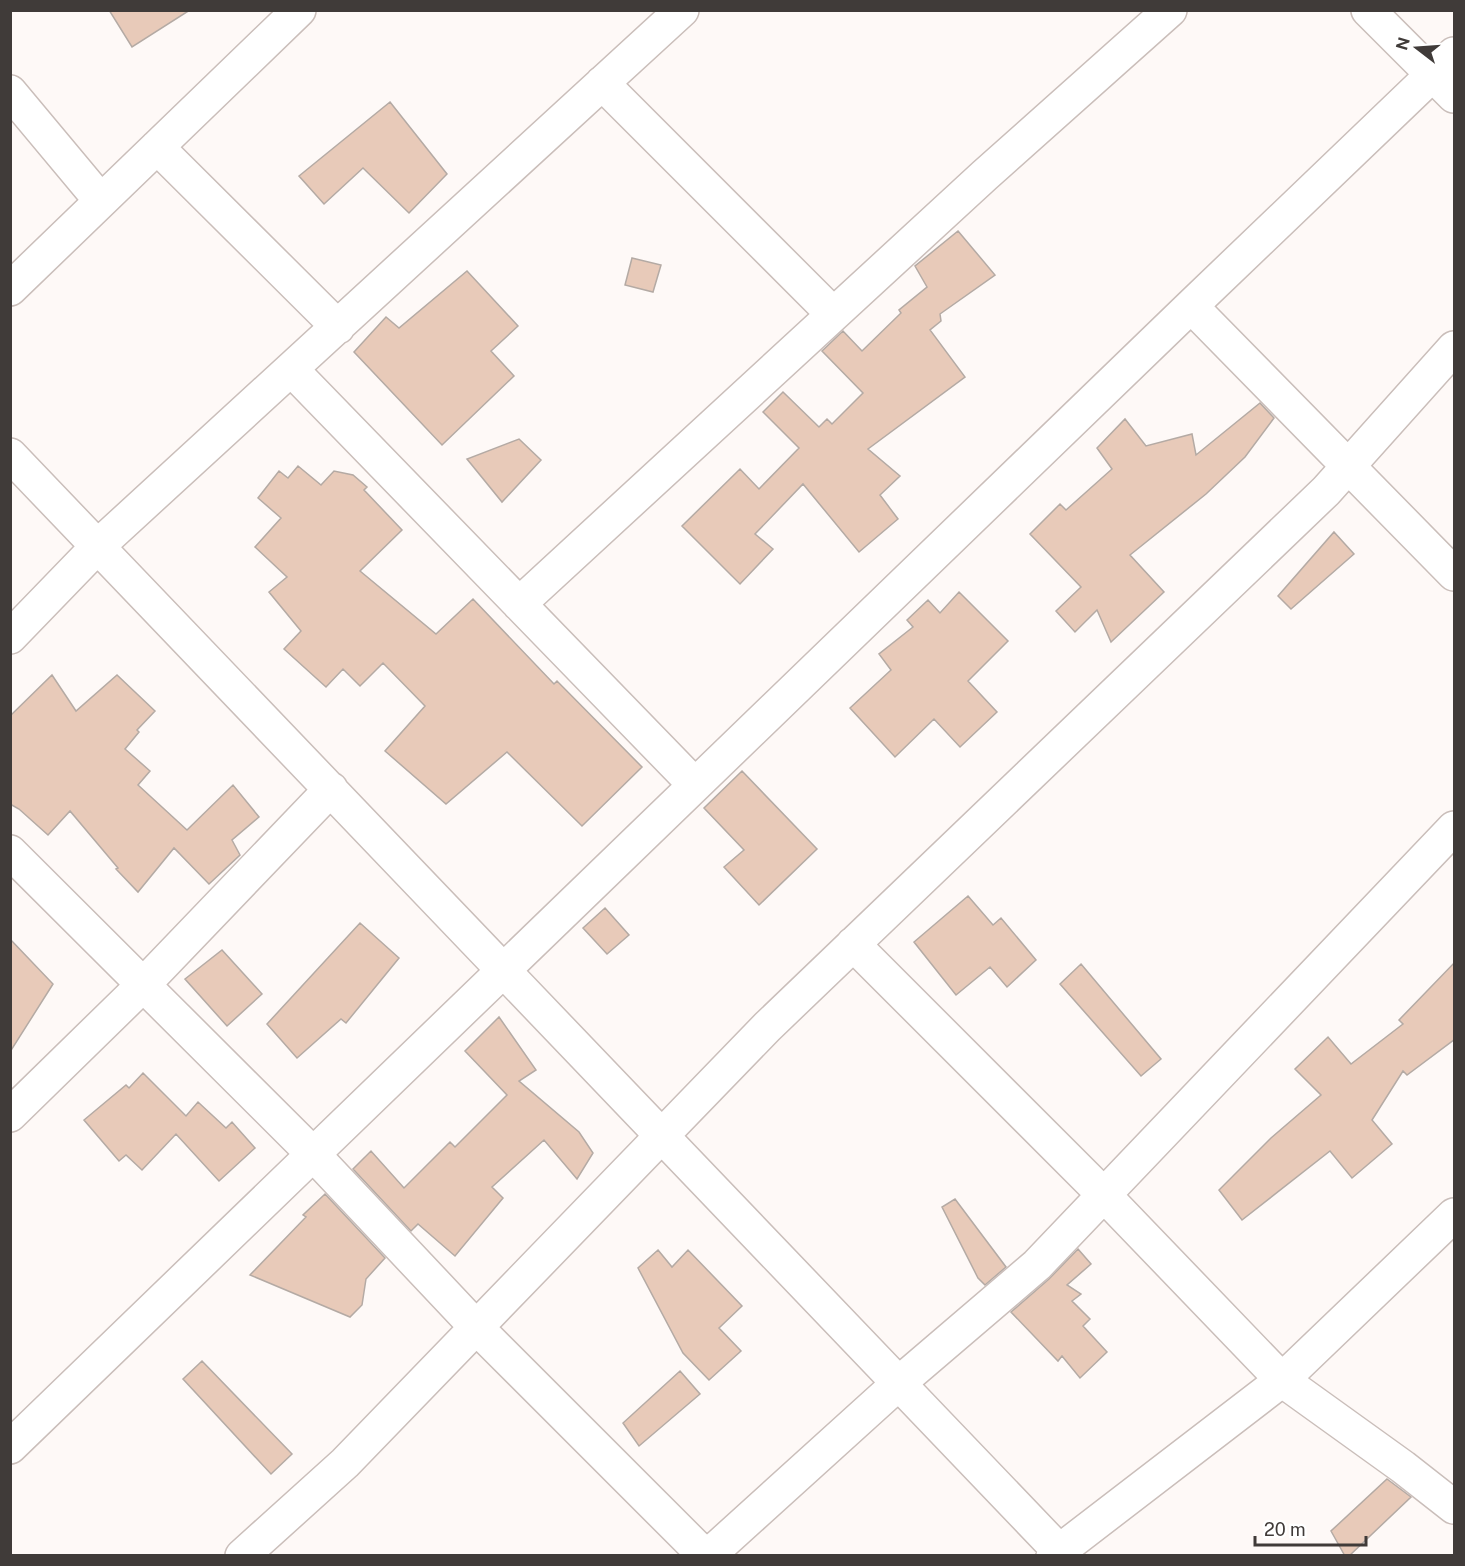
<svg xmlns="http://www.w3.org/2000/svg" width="1465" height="1566" font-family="'Public Sans',sans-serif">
<rect width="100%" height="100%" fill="#fef9f7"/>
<path fill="#e8cab9" stroke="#b4aaa4" stroke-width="1.5" d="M109,10H190L132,47Z
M390,102L447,174L409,213L363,168L324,204L299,176Z
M958,231L995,275L940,314L941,321L930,330L965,377L868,449L900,476L880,495L898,519L859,552L803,484L755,534L773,549L740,584L682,526L740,469L759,489L799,448L763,412L783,392L819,427L827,419L832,424L863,393L822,351L843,331L862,351L901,313L899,310L927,287L915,266Z
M632,258L661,265L653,292L625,285Z
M467,271L518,326L491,351L514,376L442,445L354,352L386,317L399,328Z
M1260,403L1274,418L1245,457L1206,494L1130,555L1164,592L1111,642L1097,610L1075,632L1056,611L1081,587L1030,534L1060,504L1066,510L1112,469L1097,448L1125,419L1146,446L1192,434L1196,455Z
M519,439L541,460L502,502L467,459Z
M298,466L321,485L334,471L353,475L367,487L364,490L402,530L360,571L436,634L473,599L554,684L557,681L642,767L582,826L507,752L446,804L385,751L425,706L383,663L360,686L343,669L326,687L284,649L301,631L269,592L287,577L255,547L281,518L258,498L279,471L288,478Z
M1334,532L1354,554L1291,609L1278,596Z
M959,592L1008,641L968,681L997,712L960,747L934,719L895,757L850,708L891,670L879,654L913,627L907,620L928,600L940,613Z
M52,675L76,711L117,675L155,711L137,730L139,732L125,749L150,771L138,785L187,830L233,785L259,817L232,840L240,855L209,884L174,848L138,892L116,869L118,868L70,811L48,835L19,809L10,804V716Z
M742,771L817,849L759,905L724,867L744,850L704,808Z
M968,896L993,925L1001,918L1036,960L1007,987L990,967L956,995L914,942Z
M605,908L629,935L607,954L583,928Z
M360,923L399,958L346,1023L341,1019L297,1058L267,1024Z
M10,939L53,984L10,1052Z
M222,950L262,994L227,1026L185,979Z
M1455,962V1039L1407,1075L1403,1071L1372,1120L1392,1144L1352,1178L1330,1151L1242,1220L1219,1190L1271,1138L1321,1095L1295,1069L1328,1037L1351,1064L1403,1024L1399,1020Z
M1081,964L1161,1059L1141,1076L1060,984Z
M499,1017L536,1070L519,1081L579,1132L593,1153L577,1179L544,1140L492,1187L503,1198L455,1256L418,1224L411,1231L353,1169L371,1151L404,1188L450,1142L455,1147L507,1095L465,1051Z
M143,1073L186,1116L198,1102L226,1128L232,1122L255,1148L219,1181L176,1134L142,1170L126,1155L119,1161L84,1120L126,1085L129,1088Z
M325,1194L385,1258L366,1279L362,1305L350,1317L250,1275L306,1217L303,1215Z
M955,1199L1006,1267L985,1285L978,1278L942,1207Z
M1078,1249L1091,1264L1067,1285L1081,1294L1072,1301L1090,1319L1083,1326L1107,1352L1080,1378L1062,1356L1058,1361L1011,1312L1049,1279Z
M658,1250L672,1267L688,1250L742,1306L719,1328L741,1351L709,1380L683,1353L638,1268Z
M202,1361L292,1454L271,1474L183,1379Z
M680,1371L700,1394L639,1446L623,1423Z
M1387,1479L1411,1497L1349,1556H1345L1331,1531Z"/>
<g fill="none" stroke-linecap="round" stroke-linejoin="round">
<g stroke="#cabeba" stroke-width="36">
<path id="minor" d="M602,83L833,314
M10,92L101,201
M157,147L338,327
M10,289L299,10
M1191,306L1454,574
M291,369L695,785
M10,455L1064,1556
M519,604L985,175L1170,10
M10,637L98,546L682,10
M10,852L313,1154L476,1327L705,1556
M853,944L1104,1195L1282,1380L1403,1467L1454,1507
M10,1115L143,985L331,789
M10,1447L1191,306L1454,54
M242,1556L345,1463L767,1027L1326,491L1454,348
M708,1556L899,1383L1037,1265L1454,828
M1053,1556L1282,1380L1454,1215"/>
</g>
<g stroke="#cabeba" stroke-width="36">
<path id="major" d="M1368,10L1454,96"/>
</g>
<use href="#minor" stroke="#fff" stroke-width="33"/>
<use href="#major" stroke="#fff" stroke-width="33"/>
</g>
<rect width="1465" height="1566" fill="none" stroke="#403b39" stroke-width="24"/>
<g transform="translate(1417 48) rotate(287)" stroke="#ffffff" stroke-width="4.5" paint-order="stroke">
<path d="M0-4.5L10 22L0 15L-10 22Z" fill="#403b39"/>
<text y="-9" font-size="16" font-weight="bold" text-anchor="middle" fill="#403b39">N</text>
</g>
<path d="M1255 1536v9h111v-9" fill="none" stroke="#403b39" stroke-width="3"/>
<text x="1264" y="1536" font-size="18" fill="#403b39" stroke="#ffffff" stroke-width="4.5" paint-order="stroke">20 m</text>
</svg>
